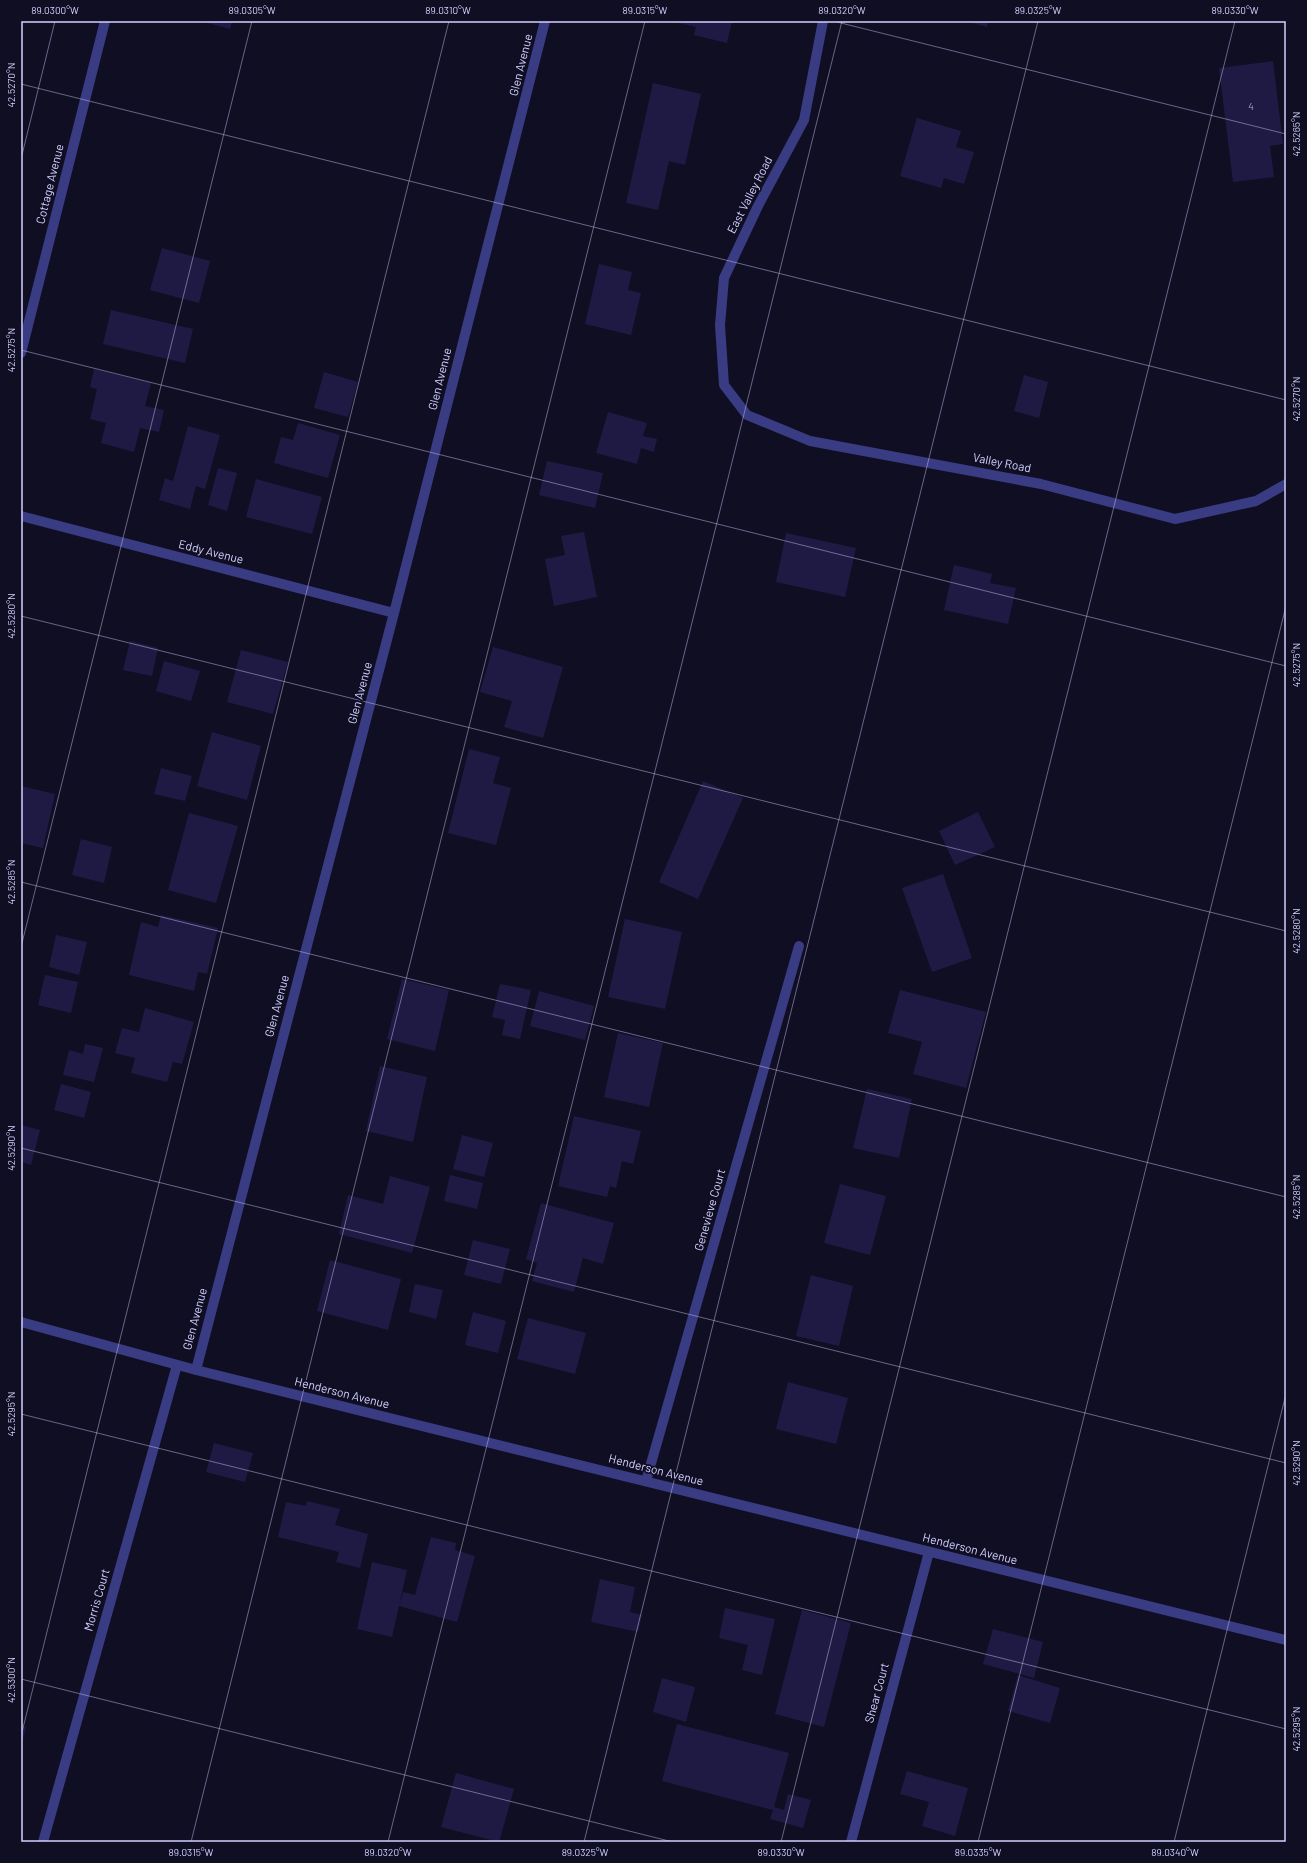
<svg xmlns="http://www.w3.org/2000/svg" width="1307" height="1863" font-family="Barlow,sans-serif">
<rect width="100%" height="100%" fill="#100e23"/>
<path fill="#1f1a44" d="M200,21H232L230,29Z
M732,21L727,43L694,35L696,27L674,22Z
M965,21H988L987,27Z
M1273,61L1283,144L1270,146L1274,177L1233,182L1219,68Z
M653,83L701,94L685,165L669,161L658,210L626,203Z
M917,118L961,131L956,147L974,152L964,184L944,178L941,188L900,176Z
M162,248L210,261L199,303L150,290Z
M599,264L632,272L628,290L641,293L631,335L585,324Z
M111,310L193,329L185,363L103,344Z
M94,369L151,383L145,406L164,410L159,432L140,428L134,452L101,443L106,423L90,419L97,389L90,387Z
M324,372L358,382L348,417L314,408Z
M1024,375L1048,382L1039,418L1014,411Z
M608,412L647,423L643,436L657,439L654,452L641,448L637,464L596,453Z
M298,423L340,435L328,478L274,463L281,437L293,440Z
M188,426L220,435L205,489L196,486L190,509L159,500L165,478L173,481Z
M547,461L603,473L595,508L539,495Z
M218,468L237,473L227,511L208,505Z
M256,479L322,497L312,534L246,517Z
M584,532L597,597L554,606L545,559L565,555L561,536Z
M786,533L856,548L845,597L776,582Z
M954,565L992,574L990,583L1016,588L1008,624L944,610Z
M130,641L158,648L152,676L123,670Z
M493,647L563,667L543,738L504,727L512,701L480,692Z
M241,650L288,662L273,714L227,702Z
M164,661L200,671L191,701L156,691Z
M212,732L261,746L247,800L197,786Z
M469,749L500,757L493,783L511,788L496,845L448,833Z
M161,768L192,776L185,801L154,794Z
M703,781L743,798L698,899L659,882Z
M21,786L55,794L43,848L21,843Z
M978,812L995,847L955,865L939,831Z
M189,813L238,826L216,903L168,890Z
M81,839L112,847L104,883L72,875Z
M943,874L972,958L932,972L902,888Z
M161,915L218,928L207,974L198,972L194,991L129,975L141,922L158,927Z
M625,919L682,932L665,1009L608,997Z
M56,935L87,942L79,975L49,967Z
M45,975L78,982L71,1013L38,1005Z
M402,979L449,990L435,1051L387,1039Z
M500,984L531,990L520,1039L502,1035L505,1020L492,1017Z
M900,990L986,1012L966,1088L913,1074L922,1042L888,1033Z
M539,991L594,1006L585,1040L530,1026Z
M145,1008L194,1022L182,1064L173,1062L167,1082L131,1073L135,1058L115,1053L122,1028L139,1032Z
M618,1033L663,1043L649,1107L604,1097Z
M85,1044L103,1048L94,1082L63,1075L69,1050L83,1054Z
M380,1066L427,1077L413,1142L366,1131Z
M61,1084L91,1092L84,1118L54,1110Z
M867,1089L912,1099L899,1158L853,1148Z
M574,1116L641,1131L633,1164L622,1161L616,1188L610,1186L607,1197L558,1186Z
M21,1125L40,1130L31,1165L21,1162Z
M462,1135L493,1143L484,1177L453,1169Z
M450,1175L483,1183L477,1209L444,1201Z
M390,1176L430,1187L412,1253L339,1234L348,1195L383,1204Z
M840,1184L886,1196L870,1255L824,1243Z
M541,1203L614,1223L603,1264L583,1258L574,1292L532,1281L537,1263L526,1259Z
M473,1240L510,1249L501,1284L464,1275Z
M330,1260L401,1279L388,1330L317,1311Z
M811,1275L853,1286L839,1346L796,1336Z
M415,1284L443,1290L436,1319L409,1312Z
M473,1312L506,1321L498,1353L465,1345Z
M528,1318L586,1333L575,1374L517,1359Z
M788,1382L848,1398L836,1444L776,1429Z
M214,1443L253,1453L245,1482L206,1472Z
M307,1501L340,1509L335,1525L368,1534L360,1568L336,1562L339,1552L278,1537L286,1502L306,1506Z
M431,1537L456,1543L455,1550L475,1556L457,1622L399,1606L403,1592L415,1595Z
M372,1562L407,1570L392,1637L357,1629Z
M600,1579L635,1587L630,1612L642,1615L638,1632L591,1622Z
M725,1608L775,1619L762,1675L742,1670L748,1645L719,1638Z
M802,1610L851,1623L824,1727L775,1714Z
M993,1629L1043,1642L1034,1678L983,1664Z
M1018,1675L1060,1688L1050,1723L1008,1711Z
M662,1678L695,1687L686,1722L653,1712Z
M677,1724L789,1753L774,1807L784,1810L788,1794L811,1800L803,1828L770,1819L773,1810L662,1781Z
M21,1726L26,1727L22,1744H21Z
M907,1771L968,1788L955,1836L922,1826L929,1802L900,1794Z
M456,1773L514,1789L499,1842L441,1827Z"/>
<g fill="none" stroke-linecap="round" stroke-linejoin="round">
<path stroke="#393b83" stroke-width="10" d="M823,21L804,120L758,206L724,278L720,325L724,385L747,415L810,441L1041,484L1175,519L1256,501L1286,484
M21,353L105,21
M21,516L394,613
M21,1322L196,1370L1286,1640
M196,1370L394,613L545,21
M646,1481L799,946
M43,1842L177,1365
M851,1842L929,1552"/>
</g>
<path fill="none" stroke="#d2d0ff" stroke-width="1" stroke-opacity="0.45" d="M833,21L1286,134M21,84L1286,400M21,159L55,21M21,350L1286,666M21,616L1286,931M21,882L1286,1197M21,947L252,21M21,1148L1286,1463M21,1414L1286,1729M21,1679L673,1842M21,1736L449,21M191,1842L645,21M388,1842L842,21M584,1842L1038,21M781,1842L1235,21M978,1842L1286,606M1174,1842L1286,1394"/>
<g text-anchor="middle" stroke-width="3.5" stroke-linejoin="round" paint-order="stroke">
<g font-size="10" fill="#a5a2d0">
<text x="1251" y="110">4</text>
</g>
<g font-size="12" fill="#d2d0ff" stroke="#100e23">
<text transform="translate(521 65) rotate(-76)" y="4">Glen Avenue</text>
<text transform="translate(50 184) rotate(-76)" y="4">Cottage Avenue</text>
<text transform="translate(750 195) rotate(-63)" y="4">East Valley Road</text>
<text transform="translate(440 379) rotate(-76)" y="4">Glen Avenue</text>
<text transform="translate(1002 463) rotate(11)" y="4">Valley Road</text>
<text transform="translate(211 552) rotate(14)" y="4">Eddy Avenue</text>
<text transform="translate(360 693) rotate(-75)" y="4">Glen Avenue</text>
<text transform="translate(277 1006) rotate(-75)" y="4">Glen Avenue</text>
<text transform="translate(710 1210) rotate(-74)" y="4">Genevieve Court</text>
<text transform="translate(195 1319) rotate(-75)" y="4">Glen Avenue</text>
<text transform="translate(342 1393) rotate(14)" y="4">Henderson Avenue</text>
<text transform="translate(656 1470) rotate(14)" y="4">Henderson Avenue</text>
<text transform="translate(970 1549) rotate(14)" y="4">Henderson Avenue</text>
<text transform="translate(97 1600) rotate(-74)" y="4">Morris Court</text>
<text transform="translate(877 1693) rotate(-75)" y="4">Shear Court</text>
</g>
</g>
<rect width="1307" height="1863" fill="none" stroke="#100e23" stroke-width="44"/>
<rect x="22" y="22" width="1263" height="1819" fill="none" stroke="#d2d0ff" stroke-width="1.5"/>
<g font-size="10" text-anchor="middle" fill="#d2d0ff">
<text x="55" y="14">89.0300°W</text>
<text x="252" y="14">89.0305°W</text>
<text x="448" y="14">89.0310°W</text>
<text x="645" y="14">89.0315°W</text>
<text x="842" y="14">89.0320°W</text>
<text x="1038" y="14">89.0325°W</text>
<text x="1235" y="14">89.0330°W</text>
<text transform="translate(11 85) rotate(-90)" y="4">42.5270°N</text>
<text transform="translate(1296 134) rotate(-90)" y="4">42.5265°N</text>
<text transform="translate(11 350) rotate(-90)" y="4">42.5275°N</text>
<text transform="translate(1296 399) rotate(-90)" y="4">42.5270°N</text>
<text transform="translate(11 616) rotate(-90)" y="4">42.5280°N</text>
<text transform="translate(1296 665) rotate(-90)" y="4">42.5275°N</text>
<text transform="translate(11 882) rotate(-90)" y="4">42.5285°N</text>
<text transform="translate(1296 931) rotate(-90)" y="4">42.5280°N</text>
<text transform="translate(11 1148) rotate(-90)" y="4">42.5290°N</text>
<text transform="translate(1296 1197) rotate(-90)" y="4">42.5285°N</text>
<text transform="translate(11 1414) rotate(-90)" y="4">42.5295°N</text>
<text transform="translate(1296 1463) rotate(-90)" y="4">42.5290°N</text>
<text transform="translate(11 1680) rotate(-90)" y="4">42.5300°N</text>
<text transform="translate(1296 1729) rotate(-90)" y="4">42.5295°N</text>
<text x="191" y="1856">89.0315°W</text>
<text x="388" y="1856">89.0320°W</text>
<text x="585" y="1856">89.0325°W</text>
<text x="781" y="1856">89.0330°W</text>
<text x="978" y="1856">89.0335°W</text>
<text x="1175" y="1856">89.0340°W</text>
</g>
</svg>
